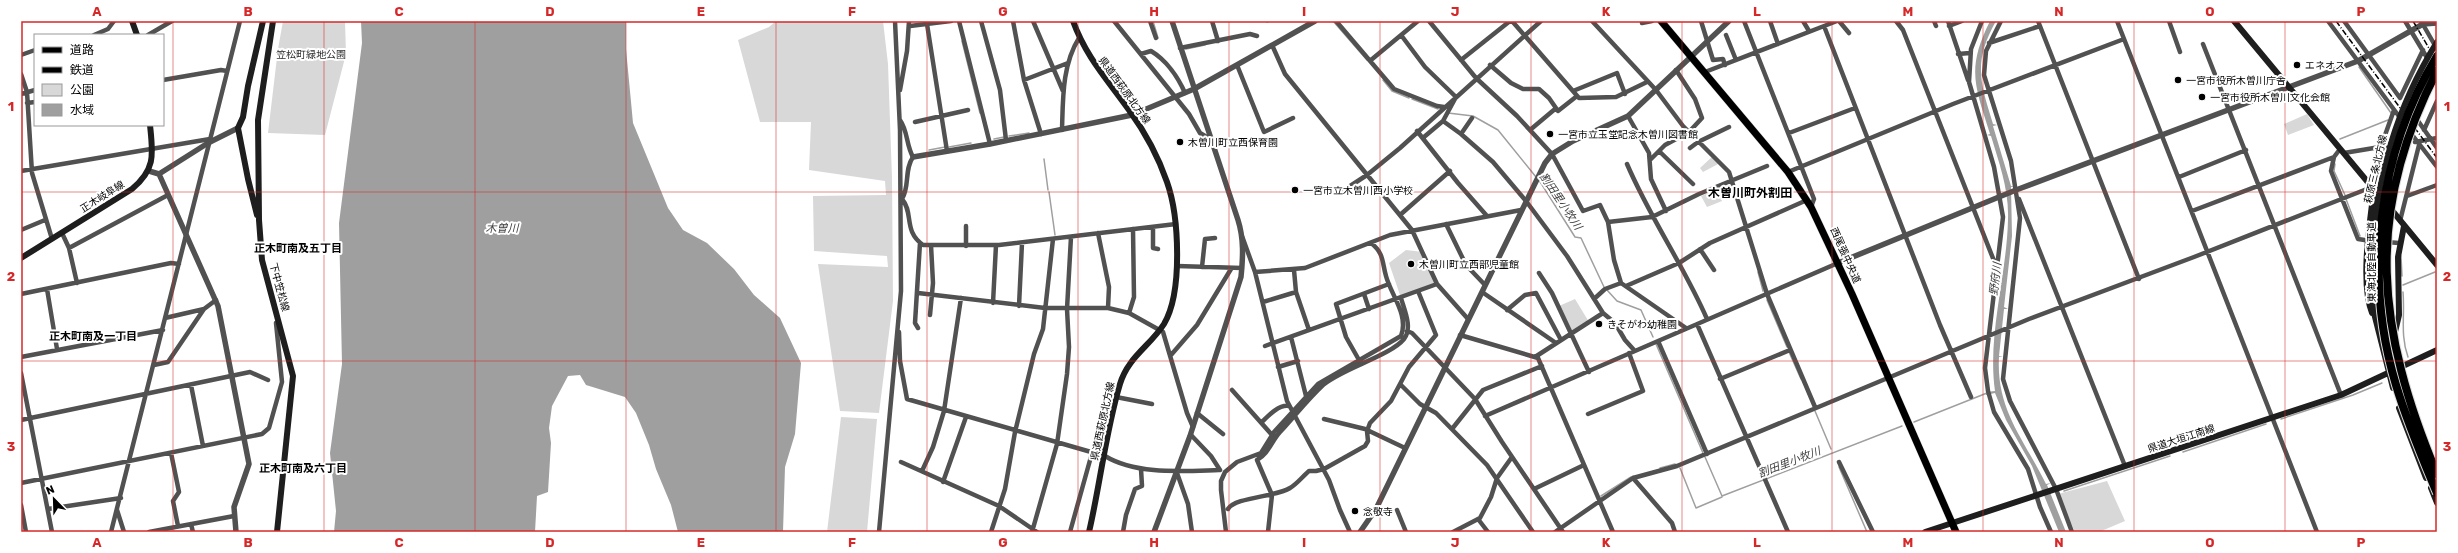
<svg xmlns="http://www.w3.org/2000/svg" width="2458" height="553" font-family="Rubik,'Noto Sans JP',sans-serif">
<rect width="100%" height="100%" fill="#fff"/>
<path fill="#d8d8d8" d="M283,21H345L346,54L325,135L268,133L278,49Z
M776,21H883L888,64L892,178L893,301L879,413L840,411L818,264L888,267L887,256L814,251L813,196L886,195L885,181L809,170L811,122H760L738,40L769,27Z
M2307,114L2314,125L2288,135L2284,124Z
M1713,156L1720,163L1703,172L1700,168Z
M1718,189L1722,201L1707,207L1701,196Z
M1406,250L1423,252L1437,284L1401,298L1389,263Z
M1575,299L1589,322L1572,333L1559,306Z
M841,417L877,419L867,532H827Z
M2107,481L2125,521L2099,532H2075L2058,494Z"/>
<path fill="#9f9f9f" d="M361,21H626V49L633,123L668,208L683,230L707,243L734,269L754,295L780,318L801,363L795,434L785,467L783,532H678L671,505L656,469L649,445L636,413L625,397L586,385L580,375L568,376L552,406L549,428L551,443L548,492L537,496L535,532H334L336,511L330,453L342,364L339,223L362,43Z
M1990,21H1996C1973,62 1980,82 1993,124L1997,125L1993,126L2011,186H2015L2011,187L2012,236L2004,307L2008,309H2004L1999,356H2003L1999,357C1996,410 2024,439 2046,484L2051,483L2047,485L2066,532H2059L2032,466L2006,420L1995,393L1986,395V392L1995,391C1987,335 2007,275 2008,219C2009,189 1999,163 1991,136L1987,135L1990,134C1975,86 1966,69 1990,21Z"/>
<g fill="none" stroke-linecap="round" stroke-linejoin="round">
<path stroke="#9f9f9f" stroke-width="1.5" d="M1153,21L1158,38
M1333,21L1367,60
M1267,22L1270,21
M962,41L980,113
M1186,49L1205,45
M2359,67L2391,113
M1383,80L1392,91L1409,98
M1412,99L1438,109
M1448,113L1473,116L1498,130L1536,177
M1009,136L1029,133
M994,139L1004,137
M2340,139L2388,120
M949,147L971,143
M929,150L945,147
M1044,159L1048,190
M2335,164L2334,171L2345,195
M1539,180L1575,237L1581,238L1604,287
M1049,192L1055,235
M2346,199L2360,236
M2401,256L2402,276
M1758,272L1763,291
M2403,285L2435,272
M1607,290L1617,301L1641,310L1653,337
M2403,292C2405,315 2400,335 2408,357
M1767,300L1787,347
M1656,344L1703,453
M1789,352L1801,379
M1815,411L1831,449
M2281,419L2353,395L2382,383
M1914,422L1987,393
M2183,452L2266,424
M1705,457L1722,496L1902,426
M1839,467L1867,532
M1660,468L1675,464
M1680,468L1696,508L1722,497
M2064,491L2170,456
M1601,496L1631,477"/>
<g stroke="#dbdbdb" stroke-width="8">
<path id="primary" d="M1661,21L1788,172L1811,207L1852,294L1956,532"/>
</g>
<path stroke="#515151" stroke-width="4.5" d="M959,21L990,144
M981,21L1000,90L1006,140
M1013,21L1024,80L1041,134
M1033,21L1063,91
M1114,21L1189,114L1200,133L1210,139
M1150,21L1156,38
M1212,21L1218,41
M1336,21L1394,89L1437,106L1444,107
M1429,21L1476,78L1517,116L1552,154L1583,211L1600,205L1608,222L1614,260L1621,283L1686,328
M1512,21L1579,98L1616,97L1647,82
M1592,21L1656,90L1683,126L1729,172L1767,294L1815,407
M1701,21L1713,60L1723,59L1725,65
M1744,21L1814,199L1811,207
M1770,21L1778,44
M1803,21L1809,31
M1839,21L1849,33
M1896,21L1903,30L1998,271
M1934,21L1936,26
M1948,21L1968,80
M1982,21L1971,49L1969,82L1994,167L2003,217L1985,368L1988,391L1994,412L2028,469L2040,507L2051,532
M2001,21L1986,51L1984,75L2011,161L2020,218L2003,379L2010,401L2056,489L2072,532
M2038,21L2139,279
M2117,21L2317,532
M2169,21L2180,52
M2328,21L2401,119
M2344,21L2400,98L2423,50
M2405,21L2429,61
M2421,21L2437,49
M1642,23L1652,21
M927,24L947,151
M910,26L951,21
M1824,26L1940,325L1971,397
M1949,26L1962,21
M94,35L108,29L114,21
M148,35L172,21
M1401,35L1425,67L1456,97L1443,121L1424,137
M1726,35L1736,60
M1989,43L2040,26
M2203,44L2341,395
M1272,45L1285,74L1412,230L1437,284L1468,319
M1180,48L1250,34L1257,36
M1141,54L1151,51C1166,60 1178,77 1185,93
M1958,54L1970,53
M21,55L35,50
M1371,60L1418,21
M1461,60L1510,21
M1237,65L1264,132L1293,118
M1490,65L1511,83L1523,89H1539L1549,98L1558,111L1577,96
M1705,72L1837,21
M21,74L27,92L32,173L52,239
M163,80L221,70L227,71
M1024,80L1068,63
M900,90L907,51L909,21
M1573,91L1617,73L1625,94
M21,94L35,90
M27,103L35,102
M1628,116L1649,153L1651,179L1666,211
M1472,118L1461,134L1493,162L1526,201L1567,256L1603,313L1615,323L1625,340L1634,350
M2416,118L2437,148
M900,120C908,131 906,145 913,157C904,170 910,186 902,199C914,213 903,231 923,245H999L1176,224
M1443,121L1461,134
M915,122L968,110
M1062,130C1063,99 1062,65 1079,38
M1530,130L1555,109
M2424,130L2437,101
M1417,131L1458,183L1487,216
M2410,132L2437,167
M1789,133L1855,108
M2415,142L2437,138
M1690,148L1698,142L1729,127
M1659,151L1693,184
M2344,153L2392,145
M2334,157L2331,171L2358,239L2371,241
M1650,160L1665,145L1689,132L1702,118L1695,99L1676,70
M1627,164C1650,218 1684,266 1707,319
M21,171L210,139
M1788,172L1953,104L2124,39
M2179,177L2246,150
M1344,190L1367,175L1400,148L1541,21
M2407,196L2437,185
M2019,199L2125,466
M2192,211L2334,157L2340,149
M1400,215L1450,171
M2400,221L2419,145
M1608,222L1652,217L1699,194L1767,166
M1446,224L1466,265L1485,285
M1153,227V248L1158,249
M21,230L45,220
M62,233L69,248L77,283
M1098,233L1109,287L1108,308
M1242,236L1255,272L1287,401L1329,480L1340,510L1350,532
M2386,242L2399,243
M966,246V226
M69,248L168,195
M1700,249L1714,270
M1177,266L1242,268
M1202,267L1205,239L1215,238
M1294,270L1296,292L1309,330
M1255,272L1305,268L1390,235L1521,210
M1539,273L1552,293L1589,372
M1626,286L1679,263L1710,243L1807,200
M47,289L57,349
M1482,292L1556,343
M918,293L1045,308H1108L1129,313L1163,332L1187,413L1193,427
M21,294L171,263L179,264
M1364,294L1369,309
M1594,299L1605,289L1621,283
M1263,302L1296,292
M993,303L996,245
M1019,306L1022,243
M1507,310L1525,295L1536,293L1561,340
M1129,313L1134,297L1133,229
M930,315L933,283L931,245
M165,318L204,309
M1697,324L1788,532
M918,328L915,323L920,243
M1407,331L1412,333L1475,399L1502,442L1563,532
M899,332L900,361L907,399L1105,456C1136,475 1183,471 1219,470
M1460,335L1538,358L1613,532
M1291,337L1306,396
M1658,341L1707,454
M1265,346L1437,284
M1171,355L1197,325L1231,269
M21,357L163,330
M1535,357L1603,313
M1359,360L1346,337L1336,304L1389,284
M154,365L168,362L204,309L216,300
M1278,367L1298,361
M21,373L52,532
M1720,379L1790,350
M191,385L203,446
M1401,385L1420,404L1436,413L1487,465L1533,532
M1232,390L1272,435
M1116,397L1152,404
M1197,413L1223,434
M1588,414L1643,391L1629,353
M1485,416L1838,263
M1324,419L1365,429L1405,448
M21,420L250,372L268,380
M1262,422C1268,416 1279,404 1289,406
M1452,429L1483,390L1542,366
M1191,435L1211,456L1220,470
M171,453L179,492L173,501L178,526
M901,462L999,506L1037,532
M1839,462L1873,532
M922,471L933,447L944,411L961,298
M1177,473L1188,504L1192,532
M1633,478L1672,523L1675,532
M943,482L966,417
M21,483L262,434L269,428L282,382L276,323
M1534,489L1584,465
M21,505L26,532
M48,509L121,498
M1228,509C1235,497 1276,497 1290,488C1297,484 1303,476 1309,471H1316L1324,469L1365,446L1368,441L1367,431L1370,423L1391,401L1409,367L1436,335L1418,291
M117,510L124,532
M1397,510L1406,532
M1478,519L1488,532
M191,524L193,532
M111,532L240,21
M149,532L234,516
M879,532L901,291L900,130L895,21
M991,532L1005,489L1015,432L1034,354L1043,329L1053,239
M1032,532L1057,444L1067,374L1069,347L1067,309L1071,237
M1070,532L1092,453
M1123,532L1126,515L1135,489L1142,486L1141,469
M1226,532L1221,490V481L1225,472L1237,462L1261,453L1274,432L1318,384L1401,336C1409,315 1391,295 1386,276C1382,262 1384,253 1371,243
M1268,532L1272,495L1257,460C1269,453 1271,442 1280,432C1294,417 1307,400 1323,385C1343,368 1390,356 1404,339C1413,328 1404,309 1401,298
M1453,532L1480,518L1491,497L1497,478L1512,457
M1555,532L1633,478L1677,466L2029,319L2194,257L2372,187L2379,152L2394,110"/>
<path stroke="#515151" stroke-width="5.5" d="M913,157L990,144L1132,115L1194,89L1315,21
M149,171L159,174L218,306L249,464L234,507L236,532
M159,174L208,143L238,128
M1838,263L2016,190L2358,61L2423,24L2437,23
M1154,532L1190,436L1241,277C1243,257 1244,239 1238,220L1172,21
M1360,532L1376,509L1545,163L1552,154L1573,141L1628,116L1729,21"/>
<path stroke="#1e1e1e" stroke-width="6" d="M132,21L137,35
M273,21L258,120L259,220L262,260L293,376L277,532
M1073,21C1086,57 1107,79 1129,110C1145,132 1158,156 1167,182C1179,216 1183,292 1164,324C1150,346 1128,357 1120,384C1106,430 1100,485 1089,532
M2234,21L2381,198
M2390,208L2437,265
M257,215L248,179L238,128L243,117L248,86L263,21
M21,258L132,189C156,169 153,154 150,125
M2372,270L2374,313L2393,388
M2372,313C2360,282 2370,222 2374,189
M2384,347L2394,336L2399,315L2398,257L2404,226
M2399,408L2426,478
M2431,488L2437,503
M1925,532L2341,395L2437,350"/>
<use href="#primary" stroke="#000" stroke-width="7"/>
<path stroke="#000" stroke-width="1.5" stroke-dasharray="6 2 1 2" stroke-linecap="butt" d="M2336,21L2437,158
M2413,21L2437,62"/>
<g stroke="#dbdbdb" stroke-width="10" stroke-linecap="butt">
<path id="motorway-bridge" d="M2437,56C2378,153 2363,276 2396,385C2407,422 2422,457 2437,493
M2437,71C2363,214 2377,331 2437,474"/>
</g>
<path stroke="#1e1e1e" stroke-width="6" d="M2372,270C2373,189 2394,111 2437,42"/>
<use href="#motorway-bridge" stroke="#000" stroke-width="8"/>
</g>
<path fill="none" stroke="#d62828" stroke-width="1" stroke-opacity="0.55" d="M173,21V532M324,21V532M475,21V532M626,21V532M776,21V532M927,21V532M1078,21V532M1229,21V532M1380,21V532M1531,21V532M1682,21V532M1832,21V532M1983,21V532M2134,21V532M2285,21V532M21,192H2437M21,361H2437"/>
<g fill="#000" stroke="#fff" stroke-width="1.5">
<circle cx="2297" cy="65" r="4"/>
<circle cx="2178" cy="80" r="4"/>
<circle cx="2202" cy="97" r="4"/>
<circle cx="1550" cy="134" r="4"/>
<circle cx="1180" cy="142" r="4"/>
<circle cx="1295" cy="190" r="4"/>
<circle cx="1411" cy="264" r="4"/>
<circle cx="1599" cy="324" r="4"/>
<circle cx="1355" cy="511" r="4"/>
</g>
<g text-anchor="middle" stroke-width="4" stroke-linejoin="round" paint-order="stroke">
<g font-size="10" fill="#2f2f2f" stroke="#fff">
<text x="311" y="58">笠松町緑地公園</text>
</g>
<g font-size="10" fill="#000" stroke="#fff" text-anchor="start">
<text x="2305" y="69">エネオス</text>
<text x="2186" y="84">一宮市役所木曽川庁舎</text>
<text x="2210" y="101">一宮市役所木曽川文化会館</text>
<text x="1558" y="138">一宮市立玉堂記念木曽川図書館</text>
<text x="1188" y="146">木曽川町立西保育園</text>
<text x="1303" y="194">一宮市立木曽川西小学校</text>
<text x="1419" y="268">木曽川町立西部児童館</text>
<text x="1607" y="328">きそがわ幼稚園</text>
<text x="1363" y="515">念敬寺</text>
</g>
<g font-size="10" fill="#000" stroke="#fff">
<text transform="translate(1125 90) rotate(54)" y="4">県道西萩原北方線</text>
<text transform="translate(2375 169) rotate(-77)" y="4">萩原三条北方線</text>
<text transform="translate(102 196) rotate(-32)" y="4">正木岐阜線</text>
<text transform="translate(1846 255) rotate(66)" y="4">西尾張中央道</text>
<text transform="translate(2371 262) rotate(-90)" y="4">東海北陸自動車道</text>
<text transform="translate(280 287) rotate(75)" y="4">下中笠松線</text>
<text transform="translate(1102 421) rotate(-78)" y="4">県道西萩原北方線</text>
<text transform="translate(2181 438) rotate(-18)" y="4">県道大垣江南線</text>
</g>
<g font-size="11" font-style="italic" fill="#404040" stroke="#fff">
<text transform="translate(1561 201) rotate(56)" y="4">割田里小牧川</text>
<text x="502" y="232">木曽川</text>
<text transform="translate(1995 279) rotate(-83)" y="4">野府川</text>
<text transform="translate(1789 462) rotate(-21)" y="4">割田里小牧川</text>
</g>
<g font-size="11" font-weight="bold" fill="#000" stroke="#fff">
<text x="298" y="252">正木町南及五丁目</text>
<text x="93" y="340">正木町南及一丁目</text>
<text x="303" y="472">正木町南及六丁目</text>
</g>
<g font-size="12" font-weight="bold" fill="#000" stroke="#fff">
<text x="1750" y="197">木曽川町外割田</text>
</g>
</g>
<rect width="2458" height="553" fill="none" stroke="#ffffff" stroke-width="44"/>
<rect x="34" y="34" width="130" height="92" fill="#ffffff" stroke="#999999"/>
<rect x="42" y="47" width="20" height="6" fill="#000000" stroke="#999999"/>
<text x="70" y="54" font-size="12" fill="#000000">道路</text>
<rect x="42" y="67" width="20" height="6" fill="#000000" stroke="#999999"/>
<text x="70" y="74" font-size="12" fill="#000000">鉄道</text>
<rect x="42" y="84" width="20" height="12" fill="#d8d8d8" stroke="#999999"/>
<text x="70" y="94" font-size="12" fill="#000000">公園</text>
<rect x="42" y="104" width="20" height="12" fill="#9f9f9f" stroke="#999999"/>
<text x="70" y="114" font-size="12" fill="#000000">水域</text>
<g transform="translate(54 499) rotate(337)" stroke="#ffffff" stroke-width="3" paint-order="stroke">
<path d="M0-3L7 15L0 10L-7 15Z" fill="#000000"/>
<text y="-6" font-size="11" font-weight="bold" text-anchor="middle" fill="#000000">N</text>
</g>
<rect x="22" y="22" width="2414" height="509" fill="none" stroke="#d62828" stroke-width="1.5"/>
<g font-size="13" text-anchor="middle" font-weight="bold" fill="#d62828">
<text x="97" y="16">A</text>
<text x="248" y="16">B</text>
<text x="399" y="16">C</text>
<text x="550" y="16">D</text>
<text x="701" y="16">E</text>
<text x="852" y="16">F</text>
<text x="1003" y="16">G</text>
<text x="1154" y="16">H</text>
<text x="1304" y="16">I</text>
<text x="1455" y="16">J</text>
<text x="1606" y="16">K</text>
<text x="1757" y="16">L</text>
<text x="1908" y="16">M</text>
<text x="2059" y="16">N</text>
<text x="2210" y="16">O</text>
<text x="2361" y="16">P</text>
<text x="11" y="111">1</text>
<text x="2447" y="111">1</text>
<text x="11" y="281">2</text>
<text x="2447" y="281">2</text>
<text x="11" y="451">3</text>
<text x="2447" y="451">3</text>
<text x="97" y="547">A</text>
<text x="248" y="547">B</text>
<text x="399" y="547">C</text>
<text x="550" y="547">D</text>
<text x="701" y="547">E</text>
<text x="852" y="547">F</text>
<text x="1003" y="547">G</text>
<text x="1154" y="547">H</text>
<text x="1304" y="547">I</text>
<text x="1455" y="547">J</text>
<text x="1606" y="547">K</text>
<text x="1757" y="547">L</text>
<text x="1908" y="547">M</text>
<text x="2059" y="547">N</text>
<text x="2210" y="547">O</text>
<text x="2361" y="547">P</text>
</g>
</svg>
